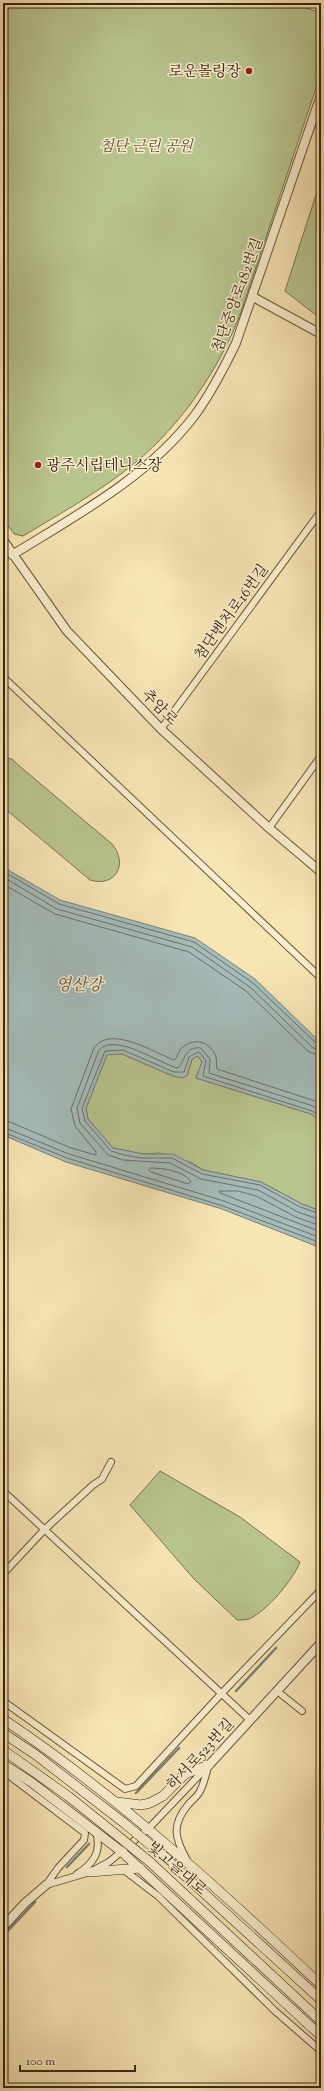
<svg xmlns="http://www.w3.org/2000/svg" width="324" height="2091" font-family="'Sorts Mill Goudy','Noto Serif KR',serif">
<rect width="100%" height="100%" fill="#f7e5b3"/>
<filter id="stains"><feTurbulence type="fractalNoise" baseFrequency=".005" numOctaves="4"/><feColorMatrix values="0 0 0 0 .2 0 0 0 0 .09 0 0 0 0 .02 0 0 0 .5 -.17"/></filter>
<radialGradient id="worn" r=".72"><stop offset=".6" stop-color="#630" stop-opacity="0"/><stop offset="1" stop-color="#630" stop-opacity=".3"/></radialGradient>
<path fill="#b9c58f" stroke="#787450" d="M3,3H291L321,13V73L241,312C220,368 182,424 135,463C101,491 61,513 23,536L14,534L3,518Z
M321,179V319L285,291Z
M3,757L12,759L17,764L112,844C129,864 115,888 90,880L3,807Z
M107,1054H122L173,1076H187L192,1059L198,1056L202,1062L196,1078L311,1114L321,1121V1211L302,1204L261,1182L203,1170L192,1163L160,1153L143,1154L113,1148L88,1119L86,1108Z
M160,1471L240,1517L300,1562C293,1580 267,1611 249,1619C245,1620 241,1620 237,1620L194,1579L130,1505Z"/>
<path fill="#a4bcba" stroke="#787f76" d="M3,867L60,900L195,938L255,979L321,1043V1121L311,1114L196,1078L202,1062L198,1056L192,1059L187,1076L182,1078L173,1076L122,1054L107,1055L86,1108L88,1119L113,1148L143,1154H173L203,1170L261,1182L302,1204L321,1211V1248L222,1209L66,1162L3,1135Z"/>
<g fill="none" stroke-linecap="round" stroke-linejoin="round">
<path stroke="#6d7066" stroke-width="1" d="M3,871L59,904L194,942L253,983L317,1044L321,1045
M3,877L57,909L192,947L250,987L313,1048L321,1050
M3,884L55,914L189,952L246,991L309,1052L321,1056
M321,1110L313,1106L209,1073L210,1059L201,1048C184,1046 186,1060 178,1068C159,1064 116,1032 99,1050L77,1108L80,1123L108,1155L123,1160L170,1163L201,1179L258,1190L298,1212L321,1220
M321,1116L312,1111L203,1076L206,1061L201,1054L198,1052L189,1057L184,1072H174L123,1050L105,1051L82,1108L85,1121L111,1151L124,1155L142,1158H172L202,1174L260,1185L300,1207L321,1214
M3,1121L10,1122L71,1148L96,1155V1152L75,1126L71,1109L94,1048C110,1024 155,1053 174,1060C178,1057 178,1051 183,1047C195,1037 211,1042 216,1057C217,1061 216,1065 217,1069L321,1103
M3,1127L69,1154L224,1201L321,1238
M3,1132L67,1158L223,1206L321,1243
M151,1168C163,1168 185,1171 191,1182L188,1184L151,1172L149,1170Z
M321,1226L296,1217L256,1196L238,1191H219L220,1193L321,1232"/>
<path stroke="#787f76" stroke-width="2.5" d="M236,1691L276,1648
M136,1793L179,1748
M67,1867L89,1844
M3,1936L35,1902"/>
<g stroke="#66543a" stroke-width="8">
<path id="minor" d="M315,3L321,5
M3,677L321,978
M161,729L321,511
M269,828L321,756
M3,1491L250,1720
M3,1574L44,1530L93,1485L102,1479L111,1462
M277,1691L302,1711
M3,1701L125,1789L136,1786L221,1694L321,1590
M3,1771L85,1833L84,1840L58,1868L46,1885
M187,1860C175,1839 171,1825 188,1805C192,1800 198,1796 200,1791C204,1784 206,1774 208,1767
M124,1870L158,1896L275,2011L321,2051
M77,1874C93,1864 102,1852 96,1832
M46,1885L90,1872L109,1862L149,1828L207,1767"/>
</g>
<g stroke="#66543a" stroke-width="10">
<path id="tertiary" d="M253,297L321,334
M3,540L67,631L161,729L269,828L321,872
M12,555C77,515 148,477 195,415C211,393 224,368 236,343L321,95
M209,1765L321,1643
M3,1927L25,1903L46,1885"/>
</g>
<g stroke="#362411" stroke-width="10">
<path id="secondary" d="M3,1719C118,1796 220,1890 321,1985
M3,1733L36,1755L124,1823
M3,1750L68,1796L113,1832
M3,1764L31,1782L122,1852L321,2036
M117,1802L141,1805L150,1803L163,1796L185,1774L209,1765
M160,1853L321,2000
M150,1862L321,2021
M90,1872L140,1868"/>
</g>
<use href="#minor" stroke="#faeece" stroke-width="6"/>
<use href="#tertiary" stroke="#faeece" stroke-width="8"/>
<use href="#secondary" stroke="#faeece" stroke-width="9"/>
<g stroke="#362411" stroke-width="10" stroke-linecap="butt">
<path id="secondary-bridge" d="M124,1823L160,1853
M113,1832L150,1862"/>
</g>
<use href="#secondary-bridge" stroke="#faeece" stroke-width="9"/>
</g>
<g fill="#8f2418" stroke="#faeece" stroke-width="1.5">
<circle cx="249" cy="71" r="4"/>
<circle cx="38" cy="465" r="4"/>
</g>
<g text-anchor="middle" stroke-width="3" stroke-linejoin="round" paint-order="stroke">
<g font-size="15" fill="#362411" stroke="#faeece" text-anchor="end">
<text x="241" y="76">로운볼링장</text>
<text x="46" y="470" text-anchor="start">광주시립테니스장</text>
</g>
<g font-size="15" font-style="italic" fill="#5d5437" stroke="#faeece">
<text x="146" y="151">첨단 근린 공원</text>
</g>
<g font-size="15" fill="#362411" stroke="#faeece">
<text transform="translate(237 295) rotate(-70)" y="5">첨단중앙로182번길</text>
<text transform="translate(231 612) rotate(-54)" y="5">첨단벤처로16번길</text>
<text transform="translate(160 707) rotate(45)" y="5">추암로</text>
<text transform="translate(200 1754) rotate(-47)" y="5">하서로523번길</text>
<text transform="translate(177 1868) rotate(41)" y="5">빛고을대로</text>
</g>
<g font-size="16" font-style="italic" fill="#575244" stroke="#faeece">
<text x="79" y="990">영산강</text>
</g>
</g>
<rect width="324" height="2091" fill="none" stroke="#f7e5b3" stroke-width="16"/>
<rect x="4" y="4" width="316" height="2083" fill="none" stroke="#362411" stroke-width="2"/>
<rect x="8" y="8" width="308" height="2075" fill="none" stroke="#362411"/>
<path d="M20 2065v6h115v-6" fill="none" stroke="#362411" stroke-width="2"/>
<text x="26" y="2065" font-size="12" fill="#362411" stroke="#faeece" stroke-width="3" paint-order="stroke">100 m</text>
<rect width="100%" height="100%" filter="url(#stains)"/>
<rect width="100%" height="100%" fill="url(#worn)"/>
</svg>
